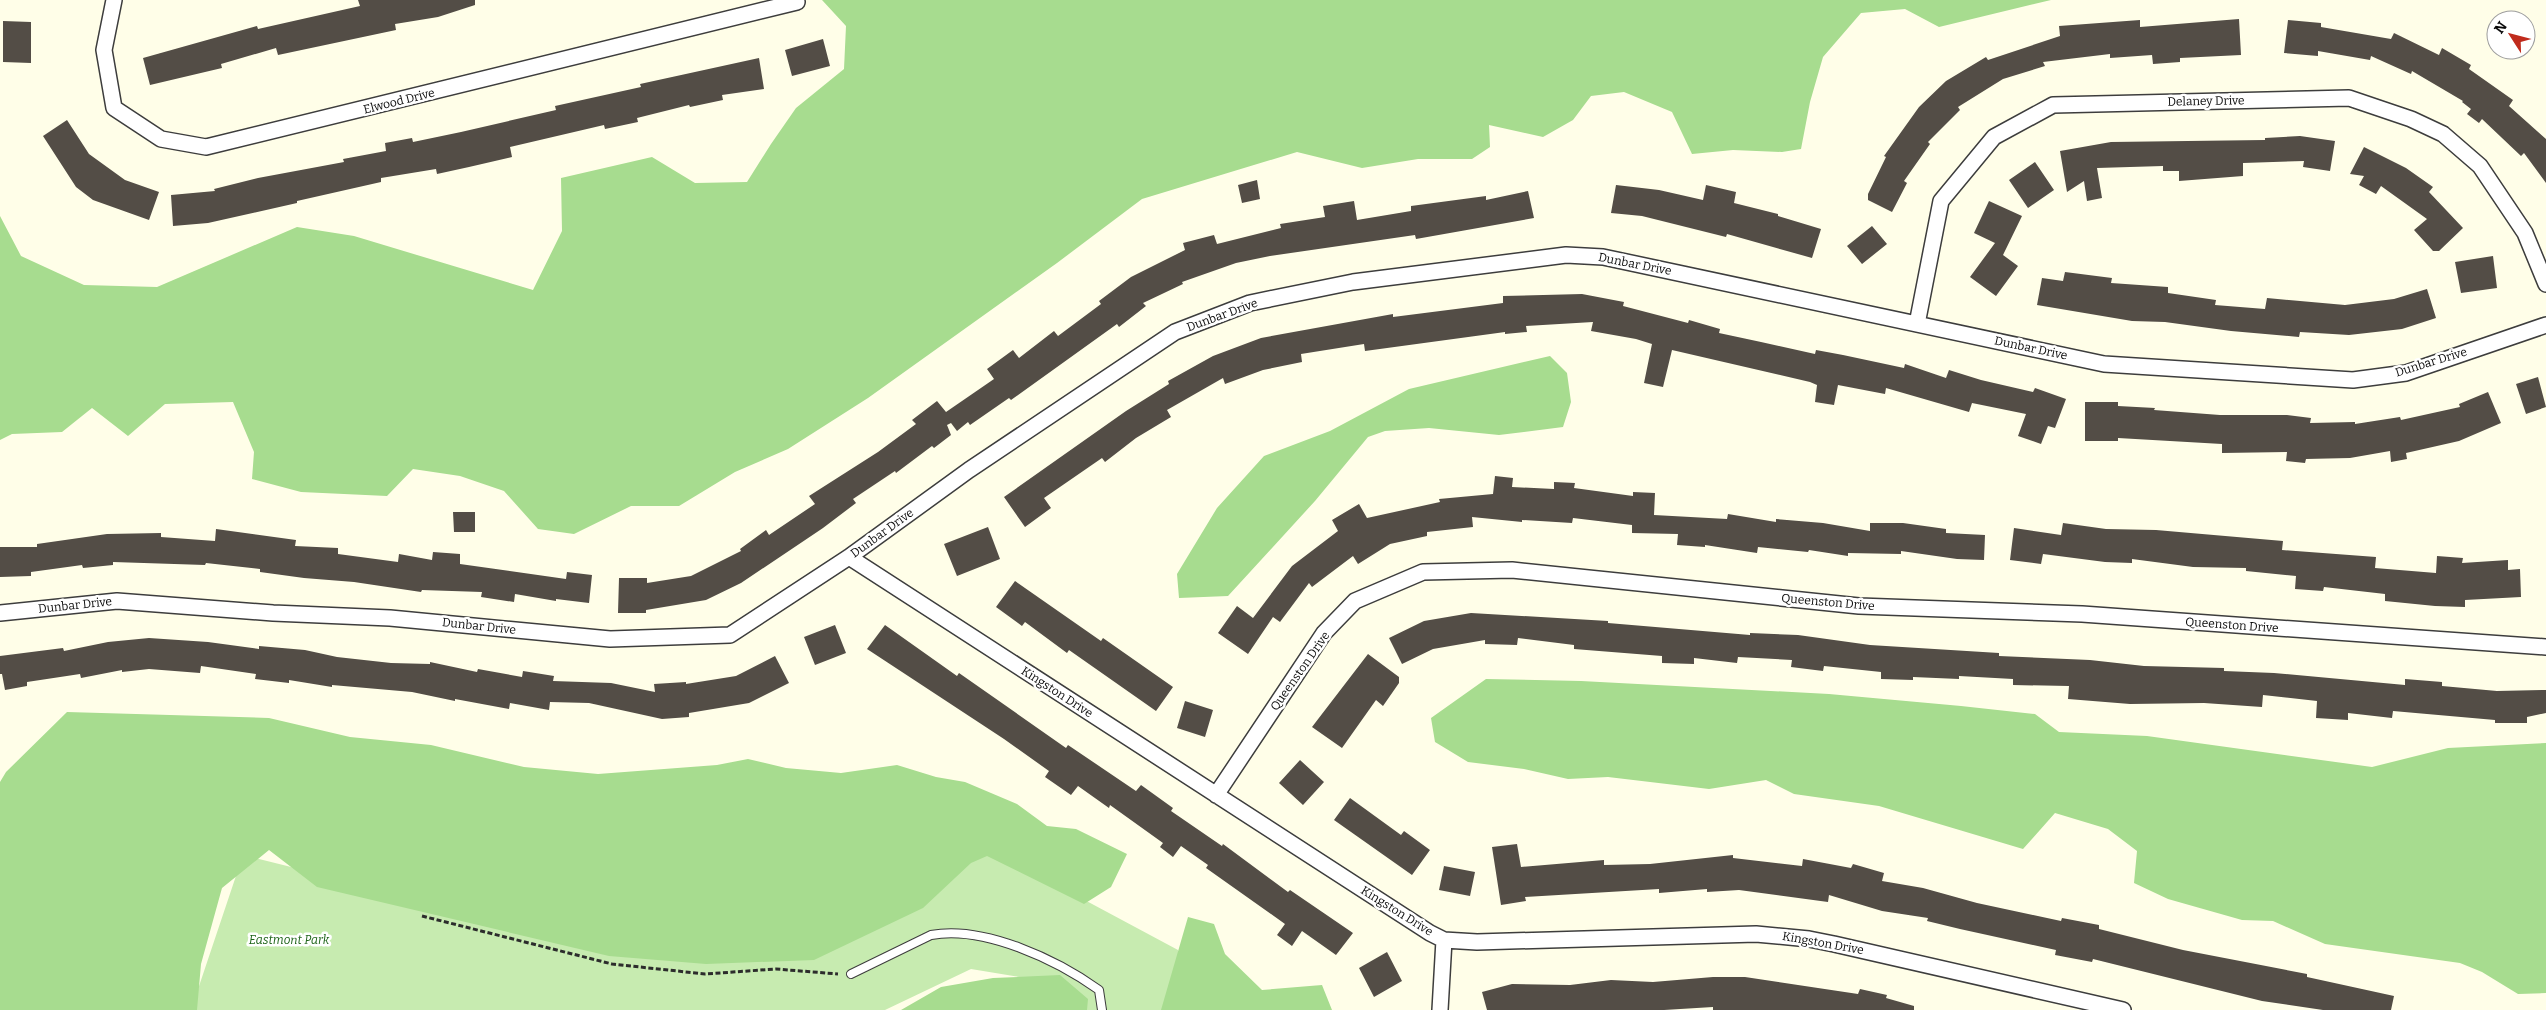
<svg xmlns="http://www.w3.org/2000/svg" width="2546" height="1010" font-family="Bitter,serif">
<rect width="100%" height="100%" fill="#fffee8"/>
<path fill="#c7ebb0" d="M978,843L1178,950L1181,1010H1053L1038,980L971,969L885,1010H191L243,855L633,952Z"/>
<path fill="#a7dc8f" d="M822,0H2051L1939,27L1905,9L1861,13L1823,57L1810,102L1801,149L1782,152L1733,150L1692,154L1672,112L1624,92L1591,96L1573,120L1543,137L1489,125L1490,147L1472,159H1418L1362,168L1297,152L1142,199L1057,263L868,398L788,449L735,472L679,506H631L574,534L538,529L504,491L460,476L413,469L387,496L301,492L252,479L254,452L233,402L165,404L128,436L92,408L62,432L12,434L0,440V216L21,256L84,285L157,287L297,227L354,236L533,290L562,231L561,178L652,157L695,183L747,182L771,144L796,108L844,69L846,26Z
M1550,356L1567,373L1571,402L1563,427L1499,435L1429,428L1385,431L1368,437L1315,501L1228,596L1179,598L1177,574L1217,508L1264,456L1330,431L1409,389Z
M1486,679L1581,681L1829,694L1961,706L2035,714L2059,732L2147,736L2372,767L2448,748L2546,743V993L2518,994L2482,972L2460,963L2325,944L2273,921L2242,920L2168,899L2134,883L2137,851L2108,829L2055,813L2023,849L1879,806L1794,794L1766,780L1709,789L1608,777L1568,779L1524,769L1468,762L1435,742L1431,718Z
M67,712L269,718L350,737L431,745L524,767L598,774L717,765L748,759L786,768L841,773L897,765L936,777L965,782L1017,804L1047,826L1076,829L1127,854L1111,887L1084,904L987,856L971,863L923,908L814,960L706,964L609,956L317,887L269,850L222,888L201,964L197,1010H0V782L6,772Z
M1188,917L1214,924L1225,954L1262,990L1322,985L1332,1010H1161Z
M1060,975L1088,999L1087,1010H901L941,987L993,978Z"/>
<path fill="#534d46" d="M358,0H475V5L438,17L395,24L396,30L278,55L276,48L221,64L222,68L150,85L143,58L257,26L258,29L360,6Z
M2239,19L2241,55L2180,58V62L2153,64L2152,55L2110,58V54L2043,62L2045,66L2003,79L1958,107L1960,110L1928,142L1930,144L1904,181L1907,183L1892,212L1868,200V194L1886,157L1884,156L1919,107L1946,81L1986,57L1988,60L2060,36L2059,26L2140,20V27Z
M2288,20L2321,23V27L2391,39L2394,33L2439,55L2442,48L2471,65L2469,69L2513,100L2509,106L2546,139V183L2524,153L2521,156L2482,119L2479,123L2467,114L2471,109L2462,102L2463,101L2412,71L2411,74L2371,56L2370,60L2318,51V56L2284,53Z
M3,21L31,22V63L3,62Z
M823,39L830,66L792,76L785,50Z
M759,58L764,89L722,95L723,100L690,107L689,105L637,118L638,122L605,129L604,125L510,147L512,157L469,167L437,174L436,169L381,178V182L297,201V203L208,223L173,226L171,195L215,191L214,189L258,178L344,162L343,159L386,151L385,143L412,138L413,142L461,132L556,110L555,106L641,87L640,84Z
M67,120L89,154L125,180L159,192L149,220L93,200L76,187L43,136Z
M2300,136L2335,141L2330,171L2303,167L2304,161L2243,163V176L2179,181V171H2163V166L2097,168L2102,198L2087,201L2084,181L2067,192L2060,151L2111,142L2265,140V138Z
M2364,147L2406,168L2433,187L2429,192L2463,228L2439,251H2433L2414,230L2427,219L2381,186L2376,194L2359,185L2364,176L2350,174Z
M2035,162L2054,190L2028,208L2009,180Z
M1257,180L1260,199L1242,203L1238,185Z
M1616,185L1659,190L1703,200L1706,185L1736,192L1734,203L1778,214V216L1821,229L1812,258L1727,234L1726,237L1642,216L1611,213Z
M1528,191L1534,218L1416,239L1415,235L1270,256L1236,263L1182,282L1183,284L1143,303L1146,306L1119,327L1117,324L1011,400L1009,398L970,425L968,422L957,431L951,423L947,425L951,435L934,448L932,446L896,473L895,471L853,499L856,503L823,528L741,583L706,600L646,610V613H618L619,578H647V583L691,576L741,551L740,549L766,530L769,535L815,504L809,496L878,452L916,424L912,420L937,401L946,412L994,379L987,369L1013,350L1019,358L1054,331L1058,336L1101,304L1099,301L1131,277L1185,250L1183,243L1214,235L1217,244L1281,228L1280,224L1325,217L1323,206L1354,201L1357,220L1411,211V206L1486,196V200Z
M1989,201L2022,216L2003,255L2018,266L1996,296L1970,277L1995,243L1974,233Z
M1872,226L1887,244L1862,264L1847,246Z
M2493,256L2497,288L2461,293L2455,262Z
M2065,272L2112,278L2111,283L2168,287V293L2216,300L2215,305L2265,309L2267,298L2345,305L2394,299L2427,289L2436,318L2402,329L2349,335L2300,332L2299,337L2231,331L2165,322L2132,321L2037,305L2042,278L2063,281Z
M1582,294L1624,302L1623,306L1688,323L1689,320L1720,329L1719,333L1761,342L1815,354L1816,350L1843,355L1904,368L1905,364L1946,378L1949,370L1981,380L2033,392L2035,388L2066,399L2055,428L2048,426L2041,444L2018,436L2026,414L1972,403L1969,412L1886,388L1885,394L1838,385L1834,405L1815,402L1817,385L1810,382L1672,350L1663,387L1644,383L1652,344L1636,339L1591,331L1593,322L1526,326L1527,332L1505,334V332L1365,351L1364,344L1301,354L1302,362L1263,370L1225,384L1223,378L1167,410L1171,417L1136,438L1105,462L1102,458L1044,498L1051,508L1025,527L1004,497L1126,411L1169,384L1168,381L1213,356L1261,338L1393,314V317L1503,303V296Z
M2538,377L2546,407L2526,414L2516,384Z
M2488,392L2501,423L2459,441L2406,453L2407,459L2391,462L2390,451L2350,458L2306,459L2305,463L2286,461L2287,452L2222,453V444L2118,438V441H2085V402H2118V406L2155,408L2154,410L2220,415H2287L2311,418L2310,423L2355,422V424L2400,417L2401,420L2460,407L2459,404Z
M1495,476L1513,478L1512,487L1554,489V482L1575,483L1574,488L1633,496V492L1655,493L1654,515L1727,519L1728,514L1776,522V519L1823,523L1870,531V523H1903L1946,529V533L1985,535L1984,560L1957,559L1901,551V554L1848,553V556L1809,550L1808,552L1758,547L1757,553L1705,545V547L1677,545L1678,534L1632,533V525L1573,518L1572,523L1522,520V522L1472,517L1473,527L1427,532V536L1390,544L1358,564L1353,556L1312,587L1309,583L1280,622L1273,617L1248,654L1218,633L1237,606L1253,618L1292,566L1338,531L1332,520L1359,504L1367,518L1440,502L1439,499L1493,494Z
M453,512H475V532H454Z
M2063,523L2106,529L2156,530L2283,541L2282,550L2376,557L2375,568L2436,573L2437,556L2463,558L2462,563L2508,560V570L2520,569L2521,597L2465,600V607L2435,606L2385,601V594L2324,587L2323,591L2295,589L2296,576L2246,571V568L2193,567L2132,559V563L2105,562L2043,554L2041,564L2010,560L2014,528L2061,535Z
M988,527L1000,559L957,576L944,544Z
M216,529L296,540L295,546L338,548V554L398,562L399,554L432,560L433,552L460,554V564L566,579L567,572L592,575L589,603L556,599V601L515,594L514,602L481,597L482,592L422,590L421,592L354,582L304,578L260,572V569L206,563L205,565L113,562V565L83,568L82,565L31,572V576L0,577V547H37V544L107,534L161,533V537L215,541Z
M1015,581L1101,641L1103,638L1173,687L1156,711L1069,650L1067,653L1025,622L1022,626L996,607Z
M1471,613L1608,621V623L1750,635V633L1798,635L1870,645L1999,653V656L2090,660L2144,666L2224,668V671L2274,673L2405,685V679L2442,682V686L2497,691L2546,690V713L2527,717V723H2495V720L2393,711L2392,718L2348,713V720L2316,718L2317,701L2263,695L2262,707L2204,703L2130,704L2068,699L2069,686L2013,685V679L1959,676V679L1913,677V680L1881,679V672L1824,666L1823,671L1791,667L1792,660L1738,657L1737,663L1694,658V664L1662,663V656L1574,649V645L1518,638L1517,645L1485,644V640L1433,649L1402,664L1389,638L1424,621Z
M835,625L846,653L815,665L804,637Z
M885,625L957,676L959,673L1066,748L1068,745L1136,791L1141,785L1173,808L1171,811L1222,846L1223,844L1288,892L1290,890L1353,933L1336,955L1302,931L1292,946L1277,935L1285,924L1206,868L1208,865L1181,846L1173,857L1160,847L1163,843L1110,805L1109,808L1078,786L1071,795L1045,777L1049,771L1004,739L867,649Z
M149,638L208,642L259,649V646L305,650L337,657L391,663L430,664V662L477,672L478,669L522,677L523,671L554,676L553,681L611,683L655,692L654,684L686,682V684L736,676L775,656L789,683L749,703L689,713V717L662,719L589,703L550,702L549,710L510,703L509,709L455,699V701L412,692L332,685V687L289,680V683L255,679L256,674L201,666L200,673L149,669L122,672V670L81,678L80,674L27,682V686L5,690L2,674H0V656L63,648L64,651L108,642Z
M1368,654L1399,677V683L1383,706L1376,700L1342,748L1312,727Z
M1185,701L1213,710L1205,737L1177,728Z
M1300,760L1324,782L1303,805L1279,783Z
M1350,798L1401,835L1404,831L1430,850L1412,875L1334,820Z
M1517,844L1521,867L1604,860V865L1650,864L1733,855V858L1802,866L1803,859L1851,868L1853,864L1884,873L1882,881L1923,888L1977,903L2061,921L2062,918L2099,925V929L2183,950L2307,974V977L2394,996L2391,1010H2323L2262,1001L2093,959L2092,962L2055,955L2056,950L1960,929L1927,921L1928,918L1882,911L1829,895L1828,902L1739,890L1707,892V889L1659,893V889L1525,897L1526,901L1501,905L1492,847Z
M1444,866L1475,872L1470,896L1439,890Z
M1387,952L1402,981L1374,997L1359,968Z
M1713,977H1745L1858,994L1860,989L1887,995L1886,998L1914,1006V1010H1713V1007L1664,1010H1487L1482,992L1512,984L1570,985L1611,980L1653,982Z"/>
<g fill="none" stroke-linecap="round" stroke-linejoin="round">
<g stroke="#3d3d3d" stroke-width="10">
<path id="lane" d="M851,974L931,935C984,925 1057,960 1099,990L1102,1010"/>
</g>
<g stroke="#3d3d3d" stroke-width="18">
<path id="street" d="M114,0L104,50L114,108L161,139L206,147L797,2
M1917,324L1941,201L1994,137L2053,105L2349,98L2411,119L2443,134L2480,166L2525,233L2546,284
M849,557L1430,933L1444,940L1477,942L1756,934L1809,939L1834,944L2123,1010
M0,613L117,601L273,613L390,618L610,639L730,635L849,557L969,470L1175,332L1250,303L1353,282L1566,255L1603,257L2104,364L2353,380L2406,373L2546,325
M1216,795L1324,633L1355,601L1423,572L1512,570L1859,606L2082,614L2546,647
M1440,1010L1444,940"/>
</g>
<path stroke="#2c2c2c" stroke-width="3" stroke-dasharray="5 2.5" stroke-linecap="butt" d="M422,916L612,964L705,974L776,969L838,974"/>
<use href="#lane" stroke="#fff" stroke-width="8"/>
<use href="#street" stroke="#fff" stroke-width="15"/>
</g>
<g text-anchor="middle" stroke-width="5" stroke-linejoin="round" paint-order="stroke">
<g font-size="12" fill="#0a0a0a" stroke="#fff">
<text transform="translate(399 101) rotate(-14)" y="4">Elwood Drive</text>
<text transform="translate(2206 101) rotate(-1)" y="4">Delaney Drive</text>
<text transform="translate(1635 264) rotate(11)" y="4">Dunbar Drive</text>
<text transform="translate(1222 315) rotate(-20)" y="4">Dunbar Drive</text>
<text transform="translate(2031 348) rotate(12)" y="4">Dunbar Drive</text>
<text transform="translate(2431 362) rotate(-17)" y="4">Dunbar Drive</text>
<text transform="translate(882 533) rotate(-36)" y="4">Dunbar Drive</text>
<text transform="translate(1828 602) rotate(5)" y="4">Queenston Drive</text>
<text transform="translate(75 605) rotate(-6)" y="4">Dunbar Drive</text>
<text transform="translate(2232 625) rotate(4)" y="4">Queenston Drive</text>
<text transform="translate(479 626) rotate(6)" y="4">Dunbar Drive</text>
<text transform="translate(1300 671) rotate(-55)" y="4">Queenston Drive</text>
<text transform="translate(1057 692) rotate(33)" y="4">Kingston Drive</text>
<text transform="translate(1397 911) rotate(32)" y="4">Kingston Drive</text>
<text transform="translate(1823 943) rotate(10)" y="4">Kingston Drive</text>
</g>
<g font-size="12" font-style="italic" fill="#1e6419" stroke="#fff">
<text x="289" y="944">Eastmont Park</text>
</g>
</g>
<g transform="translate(2511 35) rotate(306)"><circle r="24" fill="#ffffff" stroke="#9d9d9d"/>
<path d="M0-4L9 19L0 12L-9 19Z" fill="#c02b1c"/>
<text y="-8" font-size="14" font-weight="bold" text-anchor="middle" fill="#0a0a0a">N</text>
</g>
</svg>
